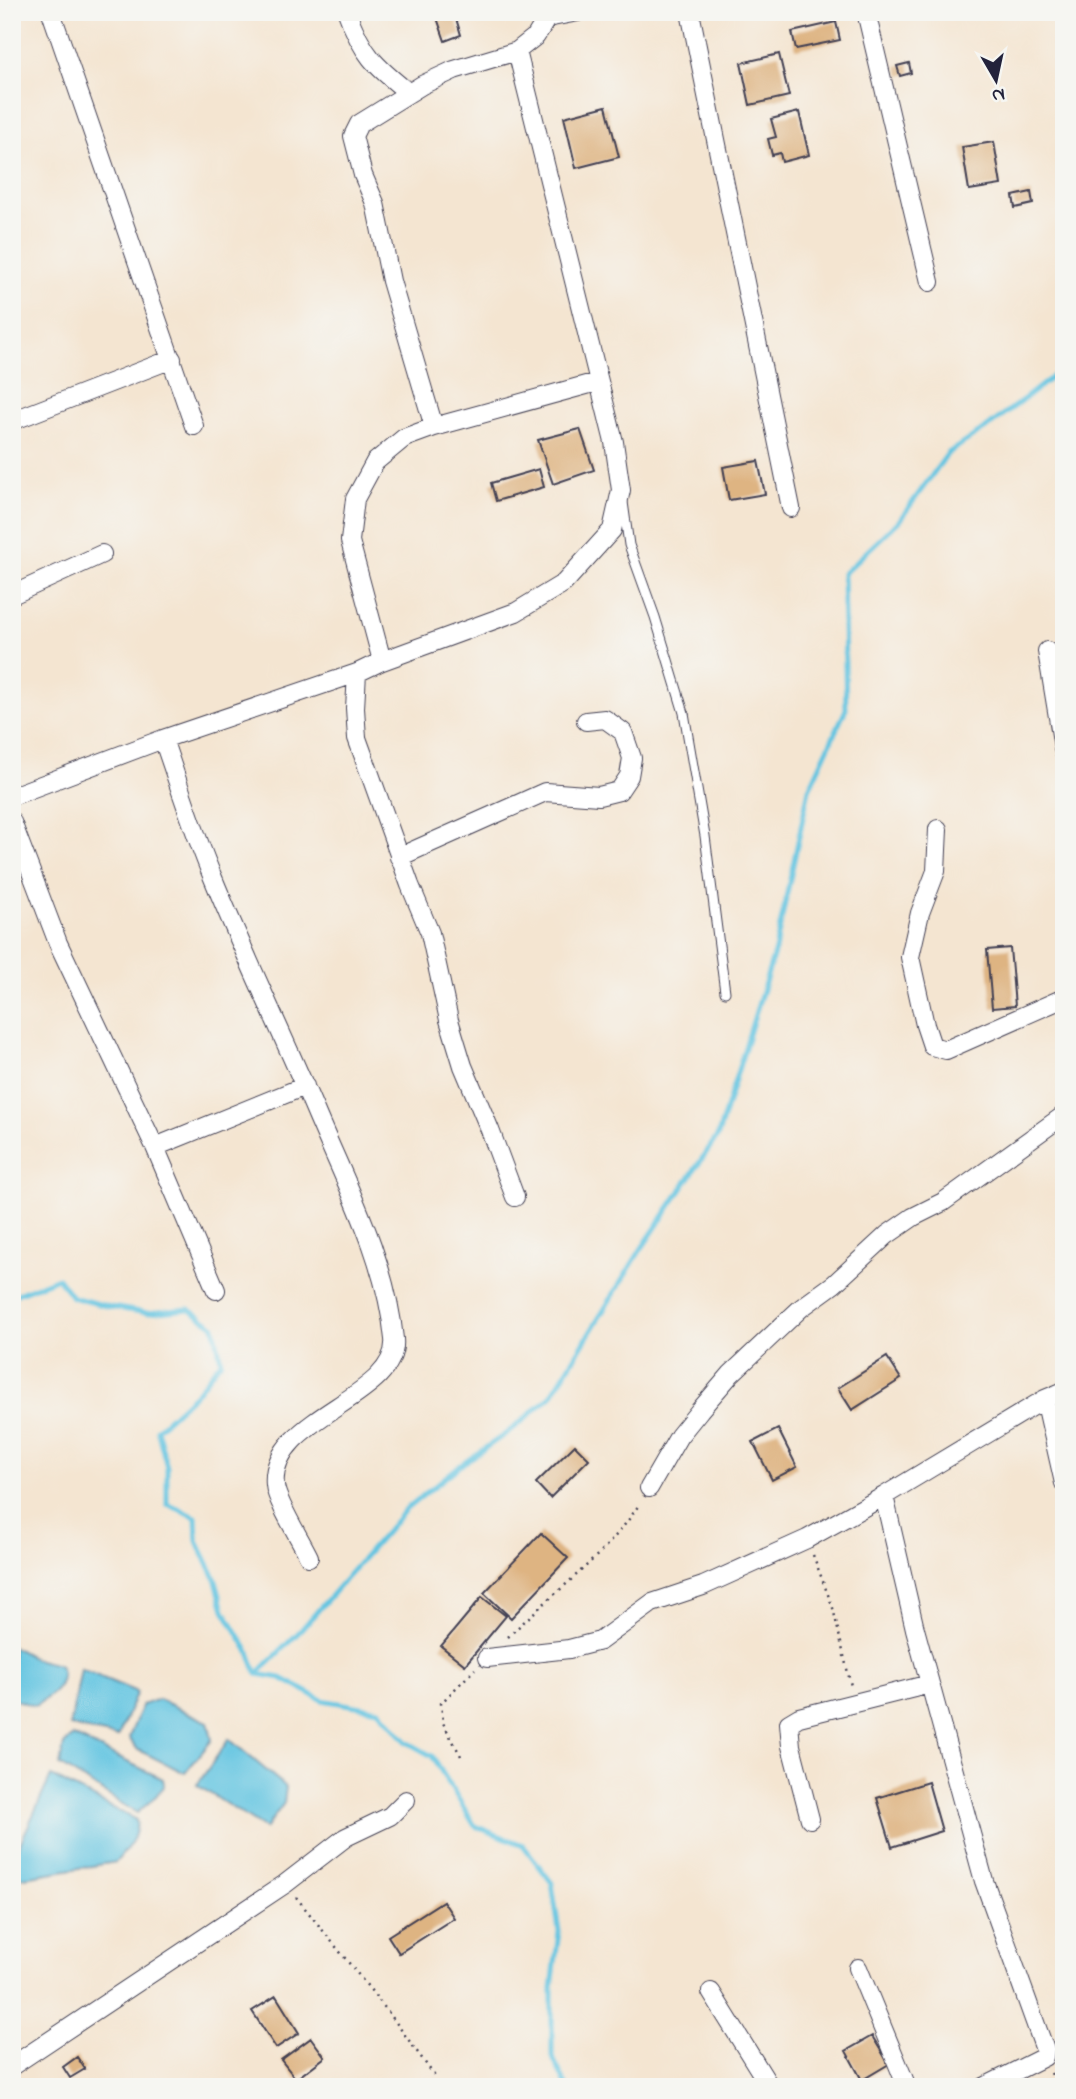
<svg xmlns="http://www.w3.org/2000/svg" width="1076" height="2099" font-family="'Indie Flower',sans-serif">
<rect width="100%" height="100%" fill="#f6f6f2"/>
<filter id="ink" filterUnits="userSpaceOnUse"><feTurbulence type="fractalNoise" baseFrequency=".0143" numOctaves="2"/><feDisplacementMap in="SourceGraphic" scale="14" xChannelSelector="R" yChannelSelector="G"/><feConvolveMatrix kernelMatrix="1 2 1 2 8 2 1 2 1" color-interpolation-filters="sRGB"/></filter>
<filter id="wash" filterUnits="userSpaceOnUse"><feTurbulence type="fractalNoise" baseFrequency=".00686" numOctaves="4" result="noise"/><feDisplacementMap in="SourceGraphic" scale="28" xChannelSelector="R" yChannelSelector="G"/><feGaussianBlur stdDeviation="1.57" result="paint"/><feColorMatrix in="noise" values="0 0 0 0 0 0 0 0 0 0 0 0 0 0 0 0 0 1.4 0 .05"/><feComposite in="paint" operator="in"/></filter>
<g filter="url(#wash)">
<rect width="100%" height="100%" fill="#f4e5d1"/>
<path fill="#63c5e1" stroke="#42748e" stroke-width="2" d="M12,1646L35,1659L59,1665C69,1685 50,1696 35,1706L16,1700L12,1703Z
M81,1669L137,1692L118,1737L70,1726Z
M158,1699L208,1722L212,1740L185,1773L138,1750L129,1738L142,1705Z
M73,1736L163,1779L164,1785L156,1796L137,1813L60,1765L64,1745Z
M229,1739L286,1787L284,1803L265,1829L197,1785Z
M51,1776L136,1820C139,1838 126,1849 116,1862L12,1879V1861Z"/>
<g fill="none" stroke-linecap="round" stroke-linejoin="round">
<path stroke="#63c5e1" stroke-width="5" d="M12,1296L58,1278L72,1297L110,1307L147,1313L189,1309L214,1326L221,1361L197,1392L157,1429L167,1467V1504L196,1517L197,1541L215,1578L224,1610L249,1652L257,1674L281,1678L322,1700L379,1710L407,1742L432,1756L475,1826L523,1845L552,1883L559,1931L552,1988V2056L567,2087
M257,1674L301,1630L405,1510L458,1467L514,1428L551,1396L640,1251L718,1135L775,950L809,789L846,709L843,574L899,521L948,453L989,426L1064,368"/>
</g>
<g id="blocks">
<path fill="#deb482" d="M435,12H454L461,35L445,41Z
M836,22L840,40L796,49L792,32Z
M779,54L789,96L750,105L741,63Z
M909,63L911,73L900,76L897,66Z
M606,106L619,157L576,168L564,117Z
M799,112L809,155L782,162L780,153L772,155L768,139L776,137L771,119Z
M994,142L1001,185L969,190L962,147Z
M1031,192L1033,204L1015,208L1013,196Z
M580,429L594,470L553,484L538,440Z
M758,461L765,494L729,500L723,467Z
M539,469L544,487L496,501L491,483Z
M1010,948L1015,1006L992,1008L987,950Z
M887,1357L901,1379L852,1410L838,1388Z
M778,1429L797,1467L772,1480L753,1442Z
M575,1445L589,1459L550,1498L536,1483Z
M541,1533L568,1558L511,1618L484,1593Z
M482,1597L506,1616L465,1665L441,1646Z
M928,1782L942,1831L892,1847L877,1798Z
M443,1901L454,1918L399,1953L388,1936Z
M276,1996L299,2033L276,2048L252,2011Z
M872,2036L889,2064L862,2080L846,2051Z
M311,2038L325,2057L296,2079L281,2060Z
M77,2057L85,2069L70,2078L63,2067Z"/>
</g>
</g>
<g filter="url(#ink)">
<use href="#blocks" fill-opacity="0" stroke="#423f52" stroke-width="2"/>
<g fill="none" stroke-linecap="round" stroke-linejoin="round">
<g stroke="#423f52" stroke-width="11">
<path id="service" d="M623,502L629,545L655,617L684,713L705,836L725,992"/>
</g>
<g stroke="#423f52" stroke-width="20">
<path id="minor" d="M51,12L194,426
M347,12C362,54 375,66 409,93
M690,12L791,508
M866,12L930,282
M12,421L172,359
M434,427L391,281L375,203L363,175L353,136L359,124L422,85L454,70L517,51L536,36L547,18L578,12
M12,595L102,554
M1047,651L1064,753
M382,661L350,541L355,499L375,462L404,438L434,427L597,382
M357,673L355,708L357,738L410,885L430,933L449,1020L463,1066L490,1130L515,1197
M163,739C179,785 194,833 213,878C245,956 282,1033 315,1110C346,1184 386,1258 394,1339C400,1398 268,1417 275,1485C276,1501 301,1540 309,1557
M12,796L163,739L357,673L382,661L516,612L564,583L612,530L621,490L614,442L517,51
M12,822L58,943L155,1147L216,1290
M938,829L936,871L920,913L910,957L925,1025L932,1046L946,1050L1064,998
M399,857L545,792L599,796L619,791L629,776L632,758L623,732L605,719L586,721
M155,1147L305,1086
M1045,1399L1064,1483
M649,1488L679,1436L700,1410L731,1374L801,1308L834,1284L887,1235L913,1217L943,1202L1064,1115
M884,1496L915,1629L984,1881L1045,2050L1044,2057L984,2087
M487,1658L569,1649L600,1641L652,1603L703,1586L807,1539L884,1496L1045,1399L1064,1391
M810,1819L791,1746L789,1723L799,1717L930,1684
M858,1968L907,2087
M711,1992L770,2087
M12,2066L285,1884L346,1837L390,1816L406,1800"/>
</g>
<path stroke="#423f52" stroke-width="2.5" stroke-dasharray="2 5" stroke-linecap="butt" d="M813,1555L833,1608L851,1686
M508,1637C552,1593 607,1556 640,1503
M461,1756L443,1723L441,1703L475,1669
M296,1897L389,2013L434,2075L432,2087
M1051,2073L1058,2087"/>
<use href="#service" stroke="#fff" stroke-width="9"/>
<use href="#minor" stroke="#fff" stroke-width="18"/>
</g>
</g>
<rect width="1076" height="2099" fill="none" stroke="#f6f6f2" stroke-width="42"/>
<g transform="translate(996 80) rotate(171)" stroke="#f6f6f2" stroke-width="5" paint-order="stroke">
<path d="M0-5L12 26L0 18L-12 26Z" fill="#22223b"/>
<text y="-10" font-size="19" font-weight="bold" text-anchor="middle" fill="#22223b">N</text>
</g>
</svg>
